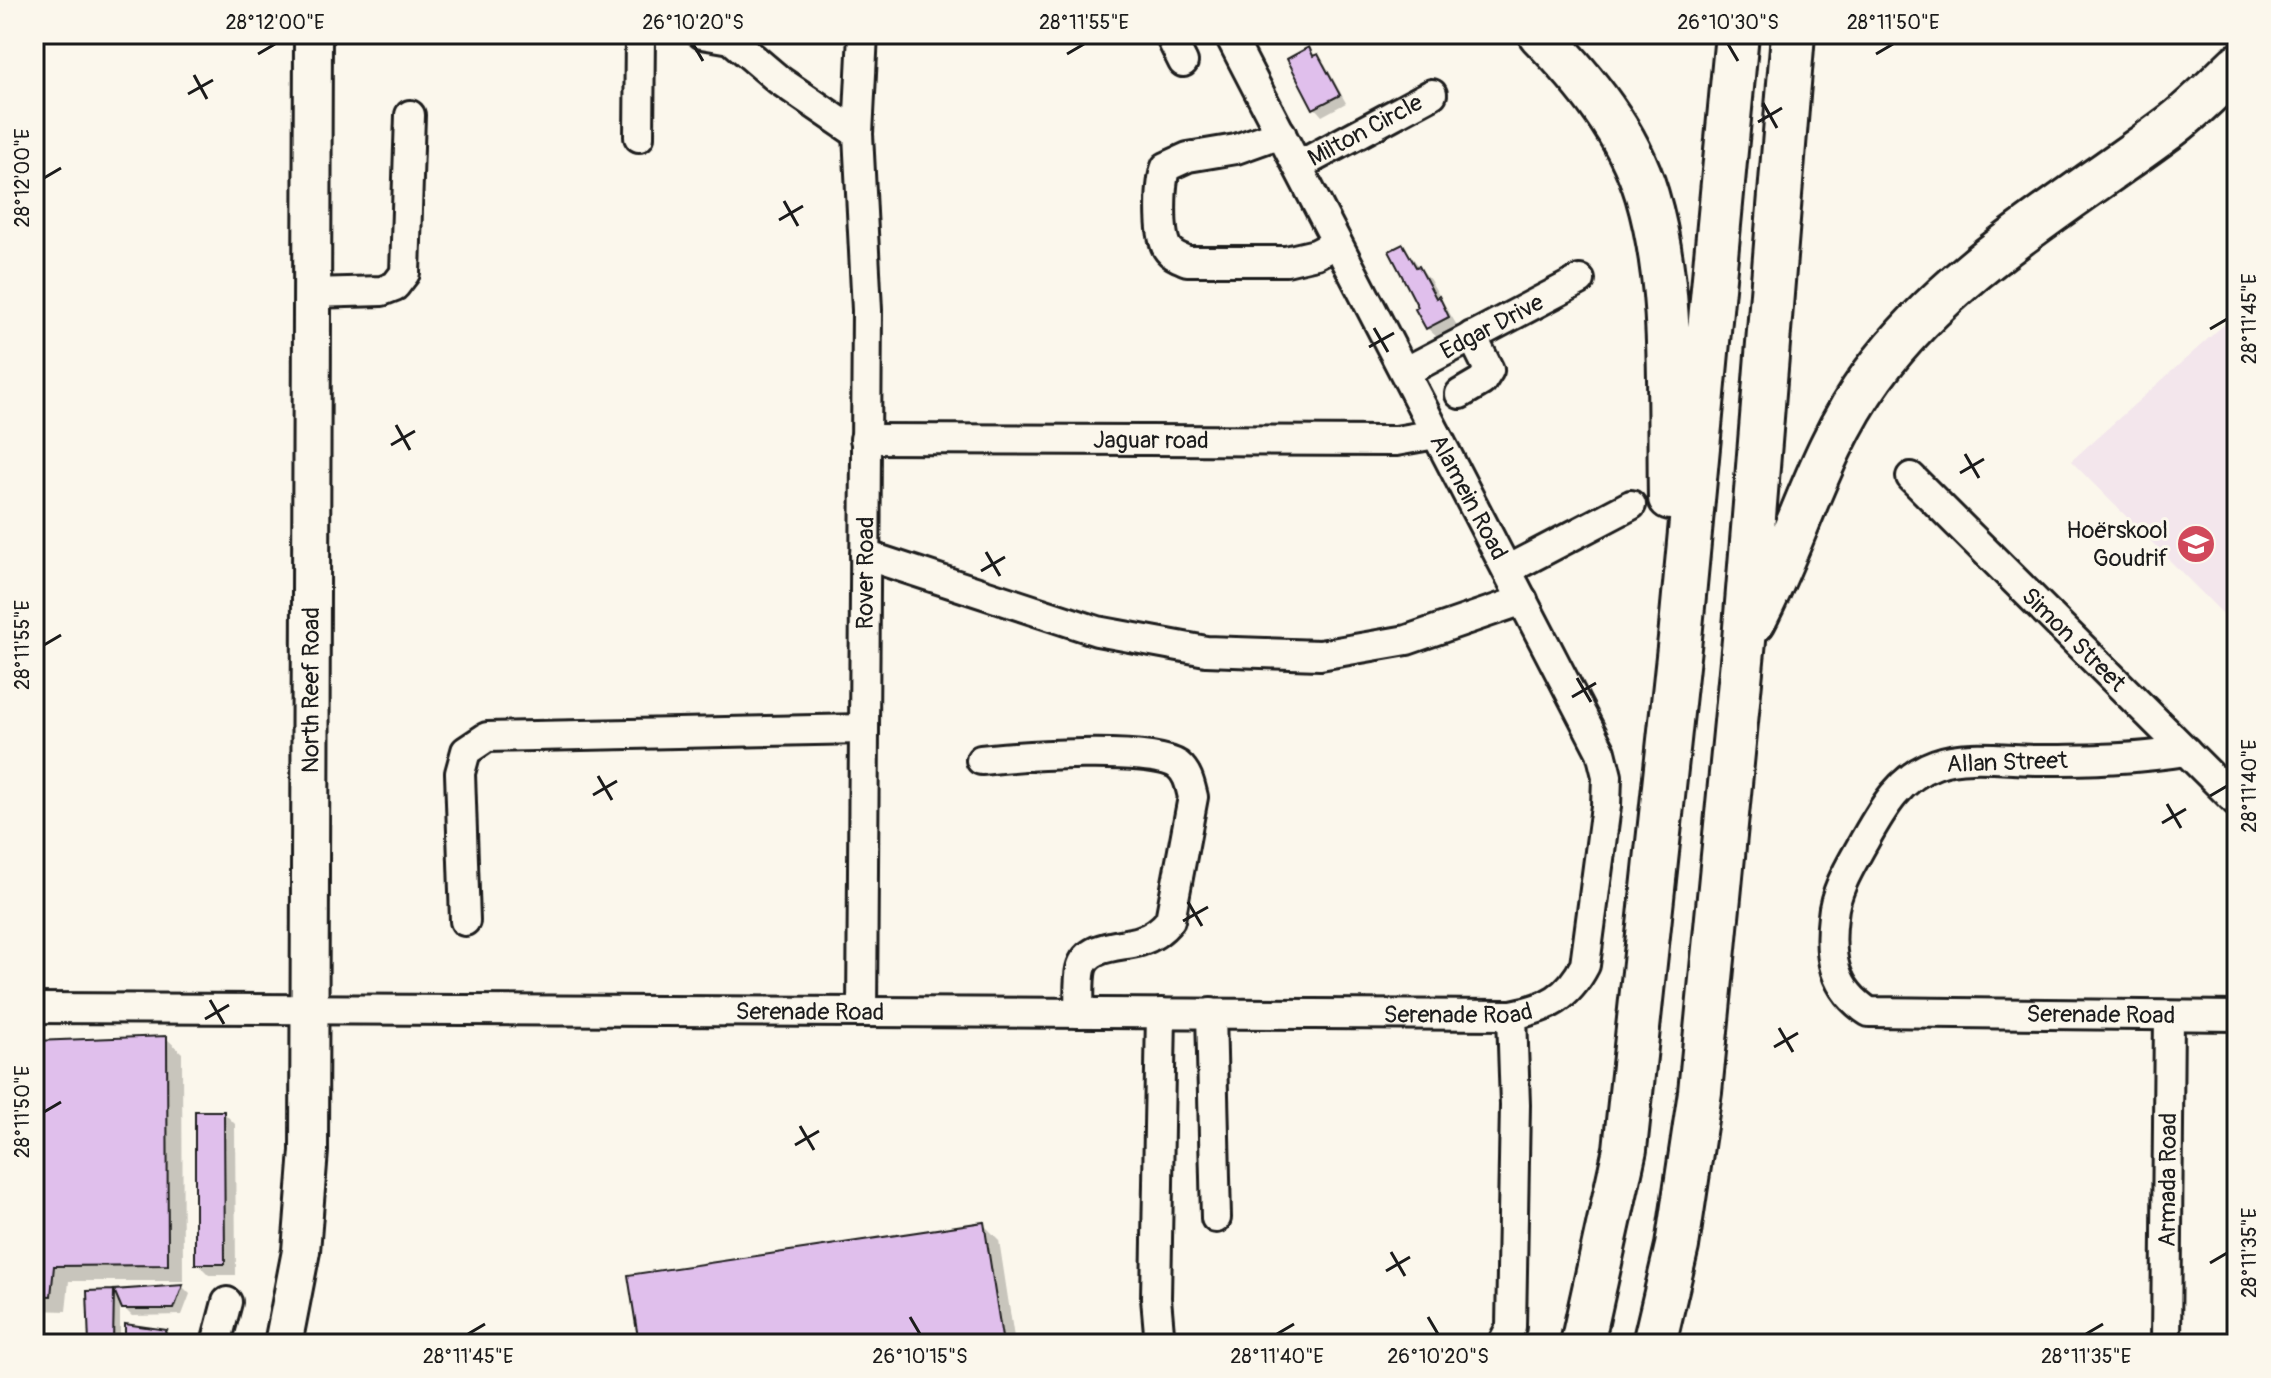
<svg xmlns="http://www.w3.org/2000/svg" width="2271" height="1378" font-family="Pangolin,sans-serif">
<rect width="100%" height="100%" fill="#fbf7ec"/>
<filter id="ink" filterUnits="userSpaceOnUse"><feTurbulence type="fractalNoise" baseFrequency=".0125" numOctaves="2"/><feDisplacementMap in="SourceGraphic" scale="16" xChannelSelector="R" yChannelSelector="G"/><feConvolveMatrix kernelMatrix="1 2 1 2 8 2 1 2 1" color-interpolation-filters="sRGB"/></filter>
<g filter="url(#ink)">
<path fill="#f3e6ec" d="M2237,313V628L2071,461Z"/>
<path fill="#0003" d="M1308,50L1325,64L1346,103L1322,116L1315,108L1290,60Z
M1403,246L1430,280L1459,329L1439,339L1427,328Z
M166,1038L182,1053L183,1281H69L66,1311L34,1310V1043Z
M224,1113L235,1124L236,1275H209L197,1263Z
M983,1224L999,1240L1015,1344H641Z
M183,1287L190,1294L182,1315L132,1316L120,1304V1344H91L114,1292Z
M127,1326L166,1332L173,1339L170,1344H128Z"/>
<path fill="#e0bfec" stroke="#1c1c1c" stroke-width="2" d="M1309,47L1313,56L1318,54L1340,95L1313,109L1287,59Z
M1403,244L1416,267L1419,266L1436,298L1439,296L1449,317L1426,329L1415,309L1418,307L1389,251Z
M167,1036L168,1265L54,1266L51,1296L34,1295V1041Z
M195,1111H224L225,1264H195Z
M984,1222L1003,1344H639L628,1275Z
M183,1285L174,1309H122L114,1290Z
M114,1290L113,1344H89L87,1291Z
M125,1324L167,1330L159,1344H125Z"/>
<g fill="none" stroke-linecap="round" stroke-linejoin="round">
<g stroke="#1c1c1c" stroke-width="34">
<g id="minor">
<path d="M702,34L731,39L779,80L858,134"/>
<path d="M1169,34L1183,62"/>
<path d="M1281,133L1236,149L1188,157L1166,167C1160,182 1159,231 1166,246C1170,255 1179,257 1187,261H1286L1316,254L1337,243"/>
<path d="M639,137L640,34"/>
<path id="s1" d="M1298,166L1432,94"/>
<path d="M312,293L382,291L395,286L405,273L410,115"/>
<path id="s2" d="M1405,372L1580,280"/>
<path d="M1460,394L1482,381L1489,370L1472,336"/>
<path id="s3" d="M865,439L1396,441L1436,434"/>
<path id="s4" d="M1911,477L2237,802"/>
<path d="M865,555L1097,631L1206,651L1320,655L1407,640L1523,600"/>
<path d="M1507,570L1631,505"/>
<path id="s5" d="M2186,751C2136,759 2089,760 2039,760C2010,760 1963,753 1936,764C1899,777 1881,811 1863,843C1851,865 1835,890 1833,916C1828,956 1833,989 1869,1012L2237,1016"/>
<path d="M981,760C1017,756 1151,746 1178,765C1188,773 1190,785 1193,797L1170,920C1162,930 1153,937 1140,941C1121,947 1087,944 1081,969C1078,982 1080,999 1079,1013"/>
<path d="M465,921L460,773L466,751L487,737L864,729"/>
<path id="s6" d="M34,1008L1512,1015C1548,1008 1568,998 1585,965L1606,806L1607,776L1601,752L1229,34"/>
<path id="s7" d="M862,1011L867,310L858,134L863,34"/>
<path d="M1211,1013L1216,1218"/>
<path d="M216,1344L227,1302"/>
<path d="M1160,1344L1156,1298L1161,1013"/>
<path d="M1502,1344L1511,1327L1515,1105L1512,1015"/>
<path id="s8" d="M2166,1344L2169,1016"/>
</g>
</g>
<g stroke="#1c1c1c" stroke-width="42">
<g id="major">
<path id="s9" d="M283,1344L301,1251L309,1151L313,34"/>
</g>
</g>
<g stroke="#1c1c1c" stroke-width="48">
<path id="highway" d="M1540,34C1585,80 1628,132 1647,195C1675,289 1668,401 1670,498
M1754,621C1797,540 1818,450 1873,375C1949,271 2067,204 2170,127C2194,109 2215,87 2237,66
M1582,1344L1625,1149L1680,638L1737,34
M1654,1344L1677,1246L1700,1092L1744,640L1793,34"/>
</g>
<use href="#minor" stroke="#fbf7ec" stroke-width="28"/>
<use href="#major" stroke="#fbf7ec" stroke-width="36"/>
<use href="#highway" stroke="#fbf7ec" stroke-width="42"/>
</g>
</g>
<path fill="none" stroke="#1c1c1c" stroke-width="3" d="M693,44L703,61M1728,44L1738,61M258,54L275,44M1067,54L1084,44M1876,54L1893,44M194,75L207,99M188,94L213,80M1763,103L1777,128M1758,122L1782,108M44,178L61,168M784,201L798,226M779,220L803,206M1374,328L1388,352M2210,329L2227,319M1369,347L1394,333M396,425L410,450M391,445L415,431M1965,454L1979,478M1960,473L1984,459M986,552L1000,576M981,571L1005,557M44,645L61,635M1577,678L1591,702M1572,697L1596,683M598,776L612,800M593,795L617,781M2210,796L2227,786M2167,804L2181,828M2162,823L2186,809M1188,902L1202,926M1183,921L1208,907M210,1000L224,1024M205,1019L229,1005M1779,1028L1793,1052M1774,1047L1798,1033M44,1112L61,1102M800,1126L814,1150M795,1145L819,1131M1391,1252L1405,1276M2210,1263L2227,1253M1386,1271L1410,1257M910,1317L920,1334M1428,1317L1438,1334M468,1334L485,1324M1277,1334L1294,1324M2086,1334L2103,1324"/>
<defs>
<g id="school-disc" transform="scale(2)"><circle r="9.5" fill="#d1495b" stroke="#fbf7ec"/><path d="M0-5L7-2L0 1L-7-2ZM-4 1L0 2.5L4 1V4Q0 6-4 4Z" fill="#fff"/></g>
</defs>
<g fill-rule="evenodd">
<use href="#school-disc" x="2196" y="544"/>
</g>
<g text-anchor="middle" stroke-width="6" stroke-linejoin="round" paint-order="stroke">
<g font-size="24" fill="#1c1c1c" stroke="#fbf7ec">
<text dy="8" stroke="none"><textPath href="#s1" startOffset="76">Milton Circle</textPath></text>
<text dy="8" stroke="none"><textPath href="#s2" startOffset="98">Edgar Drive</textPath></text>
<text dy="8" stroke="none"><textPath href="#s3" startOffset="286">Jaguar road</textPath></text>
<text transform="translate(1469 497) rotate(62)" y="8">Alamein Road</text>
<text dy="8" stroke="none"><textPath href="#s7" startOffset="438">Rover Road</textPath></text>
<text dy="8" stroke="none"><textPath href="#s4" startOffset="230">Simon Street</textPath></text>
<text dy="8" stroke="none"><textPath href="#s9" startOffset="656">North Reef Road</textPath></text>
<text transform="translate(2007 762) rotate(-2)" y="8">Allan Street</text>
<text dy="8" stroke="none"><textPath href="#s6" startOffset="776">Serenade Road</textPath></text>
<text dy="8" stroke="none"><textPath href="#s6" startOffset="1424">Serenade Road</textPath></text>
<text dy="8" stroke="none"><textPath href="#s5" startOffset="782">Serenade Road</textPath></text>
<text dy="8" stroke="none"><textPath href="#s8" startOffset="164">Armada Road</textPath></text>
</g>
<g font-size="24" fill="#1c1c1c" stroke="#fbf7ec" text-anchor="end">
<text x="2168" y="538">Hoërskool<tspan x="2168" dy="28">Goudrif</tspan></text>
</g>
</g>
<rect width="2271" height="1378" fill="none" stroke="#fbf7ec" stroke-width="88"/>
<rect x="44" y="44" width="2183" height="1290" fill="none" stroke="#1c1c1c" stroke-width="3"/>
<g font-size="20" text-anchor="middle" fill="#1c1c1c">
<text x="275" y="29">28°12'00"E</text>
<text x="693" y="29">26°10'20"S</text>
<text x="1084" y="29">28°11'55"E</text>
<text x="1728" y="29">26°10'30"S</text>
<text x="1893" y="29">28°11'50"E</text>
<text transform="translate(22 178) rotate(-90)" y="7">28°12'00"E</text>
<text transform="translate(2249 319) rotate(-90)" y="7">28°11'45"E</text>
<text transform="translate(22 645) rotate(-90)" y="7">28°11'55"E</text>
<text transform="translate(2249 786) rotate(-90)" y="7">28°11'40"E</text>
<text transform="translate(22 1112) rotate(-90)" y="7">28°11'50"E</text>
<text transform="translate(2249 1253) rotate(-90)" y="7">28°11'35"E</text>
<text x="468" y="1363">28°11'45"E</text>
<text x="920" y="1363">26°10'15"S</text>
<text x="1277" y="1363">28°11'40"E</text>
<text x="1438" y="1363">26°10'20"S</text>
<text x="2086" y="1363">28°11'35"E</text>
</g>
</svg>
